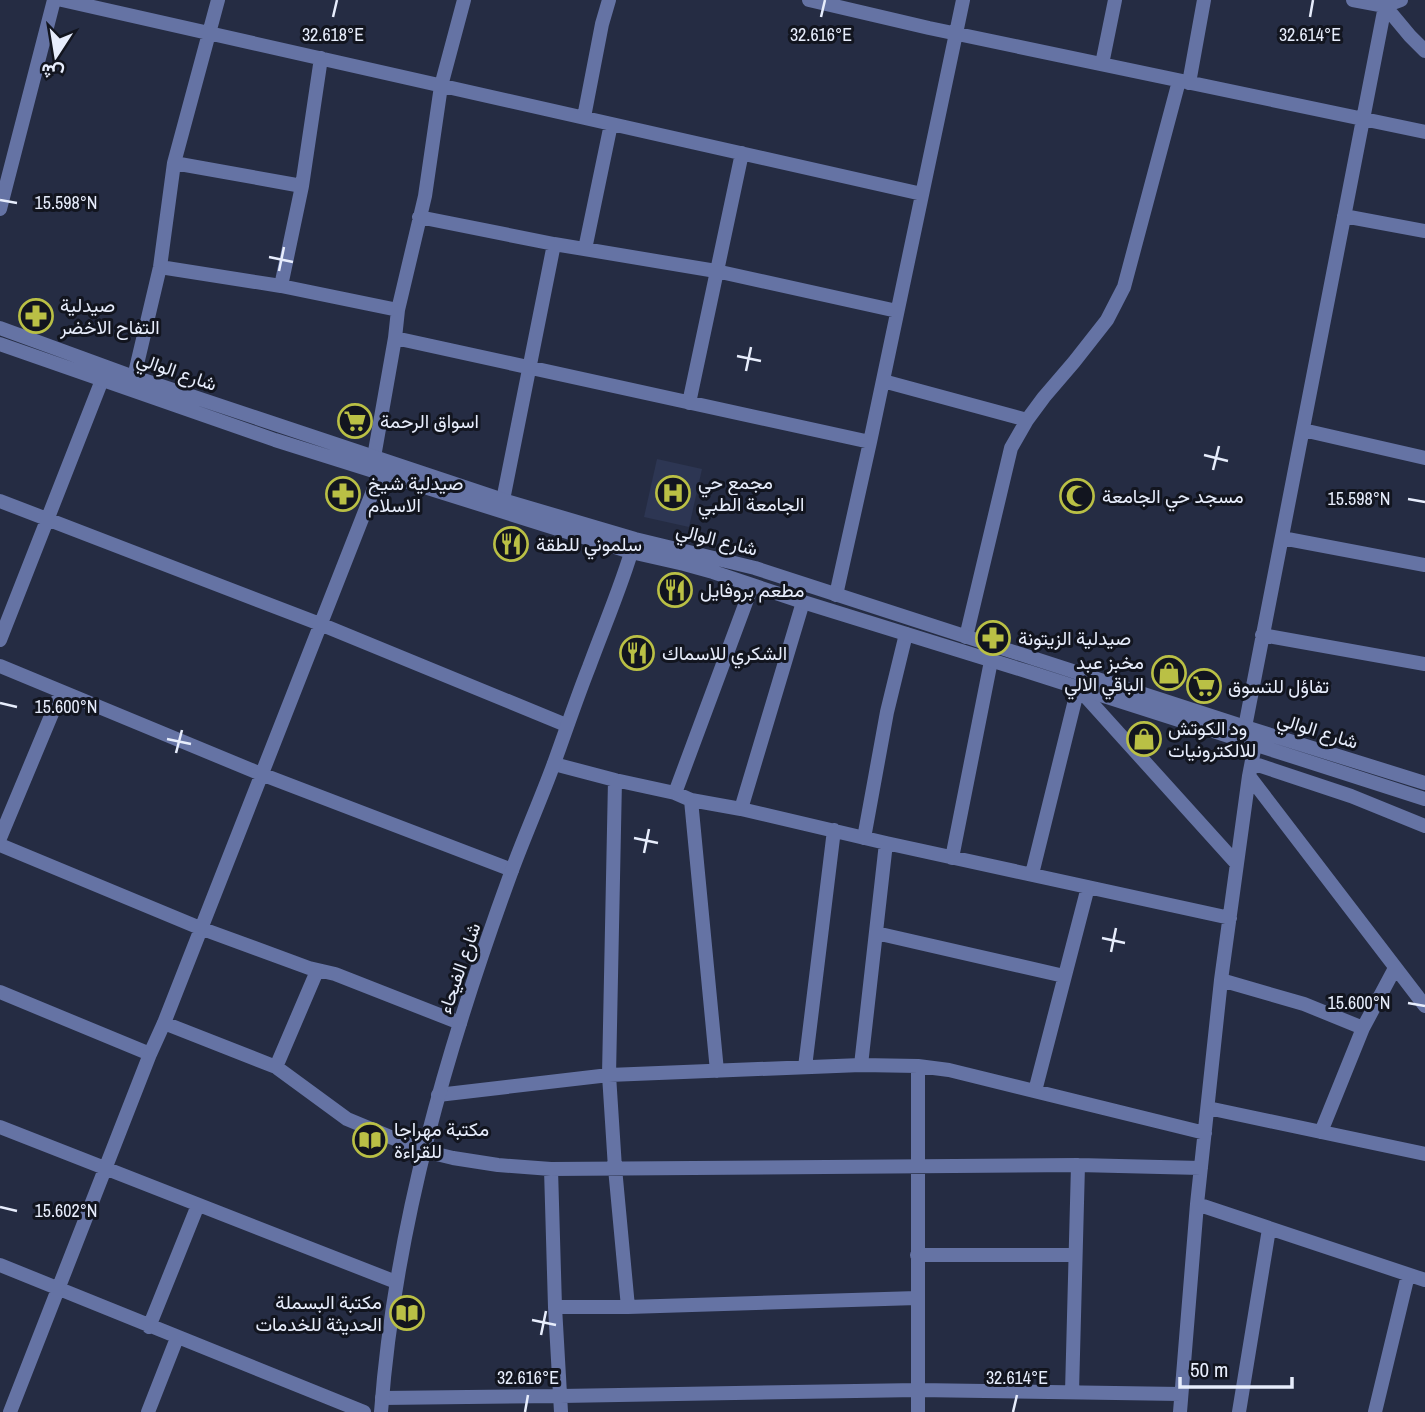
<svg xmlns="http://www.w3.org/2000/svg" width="1425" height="1412" font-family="'Archivo Narrow',Vazirmatn,sans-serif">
<rect width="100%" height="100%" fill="#252c43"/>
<path fill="#2d3653" d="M657,459L702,469L689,527L644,517Z"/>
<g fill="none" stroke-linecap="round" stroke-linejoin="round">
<path stroke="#6573a4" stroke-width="14" d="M62,0L922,194
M809,0L929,28L1425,132
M1353,0L1385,6L1401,0
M1383,2L1385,6L1410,36L1425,51
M1102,64L1115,0
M1189,83L1204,0
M584,117L602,24L609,0
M174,163L302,186
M0,209L54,0
M1344,216L1425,231
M419,217L554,244L716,271L897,311
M585,249L611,124
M160,267L281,286L398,310
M281,286L302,186L321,58
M395,338L870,442
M134,377L160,267L174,163L218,0
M883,381L1027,420
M689,403L742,153
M1303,430L1425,458
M374,457L395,338L398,310L425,196L441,86L464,0
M503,500L554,244
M0,501L320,624L566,725
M1282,538L1425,565
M836,595L870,442L963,0
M1262,635L1425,664
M966,637L1011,448L1027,420L1044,397L1074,362L1107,320L1124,287L1179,81
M0,640L102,380
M0,666L261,774L512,870
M1078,688L1237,864
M1245,727L1385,6
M1252,763L1351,796L1425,826
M554,764L615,780L675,793L691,800L741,809L886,843L1230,918
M1249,776L1425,1006
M615,780L609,1075L615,1168L628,1307
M675,793L752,586
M691,800L717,1071
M741,809L803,602
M0,838L61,692
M864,838L887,712L906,634
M0,845L200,928L309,968L335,974L460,1023
M952,858L991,661
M1032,874L1078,688
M876,933L1064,976
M1221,980L1304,1004L1363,1028
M0,992L150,1054
M164,1023L276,1067L347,1119L424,1151L453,1158L498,1165L551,1169L1078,1165L1201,1168
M861,1065L886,843
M918,1066V1412
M276,1067L317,971
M805,1067L834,830
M1035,1091L1088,887
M438,1095L609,1075L861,1065L918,1066L949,1070L1205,1133
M1208,1108L1425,1154
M0,1127L396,1282
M1321,1132L1363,1028L1395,968
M551,1169L555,1307L561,1412
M1197,1204L1425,1280
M917,1255H1075
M0,1265L364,1412
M555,1307H628L917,1298
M149,1327L198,1205
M1072,1392L1078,1165
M382,1398L561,1396L918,1390L1181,1394
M10,1412L150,1054L164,1023L380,473
M148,1412L177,1338
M1180,1412L1197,1204L1221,980L1249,776L1255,745
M1239,1412L1269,1229
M1375,1412L1408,1275"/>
<path stroke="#6573a4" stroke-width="14" d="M0,328L134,377L503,500L635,539L755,568L1245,727L1425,783
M0,344L275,440L380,473L631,552L684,564L713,572L803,602L1029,672L1425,799
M381,1412C395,1225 448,1045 512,870C525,835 540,801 553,766C565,733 576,700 589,667C604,626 622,585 634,543"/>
</g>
<path fill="none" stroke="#e7edfc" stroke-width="2.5" d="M333,17L337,0M821,17L825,0M1310,17L1313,0M0,200L17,203M269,257L293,262M279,271L284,247M737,356L761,361M746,371L751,347M1204,455L1228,461M1213,470L1219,446M1408,499L1425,502M0,703L17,707M167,739L191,744M176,753L182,730M634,838L658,843M644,853L649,829M1102,938L1125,943M1111,952L1116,928M1408,1003L1425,1006M0,1207L17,1211M532,1320L556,1325M541,1335L546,1311M525,1412L528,1395M1013,1412L1017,1395"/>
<defs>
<g id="pharmacy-ring" transform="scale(1.75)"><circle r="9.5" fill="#12151f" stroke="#bac045" stroke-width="1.5"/><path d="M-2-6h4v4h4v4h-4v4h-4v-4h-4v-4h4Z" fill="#bac045"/></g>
<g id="supermarket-ring" transform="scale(1.75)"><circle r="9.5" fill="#12151f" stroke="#bac045" stroke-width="1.5"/><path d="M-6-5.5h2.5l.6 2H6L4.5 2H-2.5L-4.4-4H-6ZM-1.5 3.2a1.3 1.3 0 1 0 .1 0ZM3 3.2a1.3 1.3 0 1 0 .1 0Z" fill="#bac045"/></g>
<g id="hospital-ring" transform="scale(1.75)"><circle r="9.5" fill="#12151f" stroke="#bac045" stroke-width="1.5"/><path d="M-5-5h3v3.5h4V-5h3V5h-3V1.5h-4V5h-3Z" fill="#bac045"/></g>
<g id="mosque-ring" transform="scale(1.75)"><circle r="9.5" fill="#12151f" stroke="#bac045" stroke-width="1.5"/><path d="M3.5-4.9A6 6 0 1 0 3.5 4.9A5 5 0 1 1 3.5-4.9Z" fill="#bac045"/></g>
<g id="restaurant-ring" transform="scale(1.75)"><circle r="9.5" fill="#12151f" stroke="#bac045" stroke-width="1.5"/><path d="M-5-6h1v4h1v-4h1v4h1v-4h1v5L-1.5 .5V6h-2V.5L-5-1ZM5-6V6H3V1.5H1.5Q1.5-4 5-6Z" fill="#bac045"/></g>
<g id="shop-ring" transform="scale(1.75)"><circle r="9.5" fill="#12151f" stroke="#bac045" stroke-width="1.5"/><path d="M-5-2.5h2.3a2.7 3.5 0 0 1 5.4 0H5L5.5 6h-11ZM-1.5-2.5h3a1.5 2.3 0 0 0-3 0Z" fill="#bac045"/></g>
<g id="library-ring" transform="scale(1.75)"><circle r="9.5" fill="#12151f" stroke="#bac045" stroke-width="1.5"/><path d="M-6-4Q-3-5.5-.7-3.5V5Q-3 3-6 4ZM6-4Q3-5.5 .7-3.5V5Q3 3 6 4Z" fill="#bac045"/></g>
</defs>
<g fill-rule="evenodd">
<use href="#pharmacy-ring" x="36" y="316"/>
<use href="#supermarket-ring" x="355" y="421"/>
<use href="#hospital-ring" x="673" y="493"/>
<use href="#pharmacy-ring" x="343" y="494"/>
<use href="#mosque-ring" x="1077" y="496"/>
<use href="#restaurant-ring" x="511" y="544"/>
<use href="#restaurant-ring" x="675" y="590"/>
<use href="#pharmacy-ring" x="993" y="638"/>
<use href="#restaurant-ring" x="637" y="653"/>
<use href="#shop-ring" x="1169" y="673"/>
<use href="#supermarket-ring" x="1204" y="686"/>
<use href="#shop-ring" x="1144" y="739"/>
<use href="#library-ring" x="370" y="1140"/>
<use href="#library-ring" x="407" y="1313"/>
</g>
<g text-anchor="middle" stroke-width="6" stroke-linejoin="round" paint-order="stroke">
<g font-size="19" fill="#e7edfc" stroke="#12151f" text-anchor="start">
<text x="60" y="312">صيدلية<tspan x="60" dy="22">التفاح الاخضر</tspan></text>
<text x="380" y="428">اسواق الرحمة</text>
<text x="698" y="489">مجمع حي<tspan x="698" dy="22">الجامعة الطبي</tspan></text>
<text x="368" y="490">صيدلية شيخ<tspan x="368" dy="22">الاسلام</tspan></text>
<text x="1102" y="503">مسجد حي الجامعة</text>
<text x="536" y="551">سلموني للطقة</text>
<text x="700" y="597">مطعم بروفايل</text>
<text x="1018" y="645">صيدلية الزيتونة</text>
<text x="662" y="660">الشكري للاسماك</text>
<text x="1144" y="669" text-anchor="end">مخبز عبد<tspan x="1144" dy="22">الباقي الالي</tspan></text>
<text x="1228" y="693">تفاؤل للتسوق</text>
<text x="1168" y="735">ود الكوتش<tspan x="1168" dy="22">للالكترونيات</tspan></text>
<text x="394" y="1136">مكتبة مهراجا<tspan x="394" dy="22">للقراءة</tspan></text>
<text x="382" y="1309" text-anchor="end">مكتبة البسملة<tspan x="382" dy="22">الحديثة للخدمات</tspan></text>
</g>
<g font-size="19" fill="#e7edfc" stroke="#12151f">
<text transform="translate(177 371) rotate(19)" y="7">شارع الوالي</text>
<text transform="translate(717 539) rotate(14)" y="7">شارع الوالي</text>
<text transform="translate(1318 730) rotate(17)" y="7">شارع الوالي</text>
<text transform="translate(459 968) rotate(-71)" y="7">شارع الفيحاء</text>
</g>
</g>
<g font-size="18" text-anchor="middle" fill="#e7edfc" stroke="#12151f" stroke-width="6" stroke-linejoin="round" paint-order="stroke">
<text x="333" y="41">32.618°E</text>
<text x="821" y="41">32.616°E</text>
<text x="1310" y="41">32.614°E</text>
<text x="66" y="209">15.598°N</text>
<text x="1359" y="505">15.598°N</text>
<text x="66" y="713">15.600°N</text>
<text x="1359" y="1009">15.600°N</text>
<text x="66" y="1217">15.602°N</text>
<text x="528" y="1384">32.616°E</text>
<text x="1017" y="1384">32.614°E</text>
</g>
<g transform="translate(56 56) rotate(192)" stroke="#12151f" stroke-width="5" paint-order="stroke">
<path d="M0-5L12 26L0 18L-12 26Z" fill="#e7edfc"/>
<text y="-10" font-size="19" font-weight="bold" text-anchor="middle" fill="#e7edfc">ش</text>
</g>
<path d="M1180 1377v10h112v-10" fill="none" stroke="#e7edfc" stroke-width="3.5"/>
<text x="1190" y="1377" font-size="21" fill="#e7edfc" stroke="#12151f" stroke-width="5" paint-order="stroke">50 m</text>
</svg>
